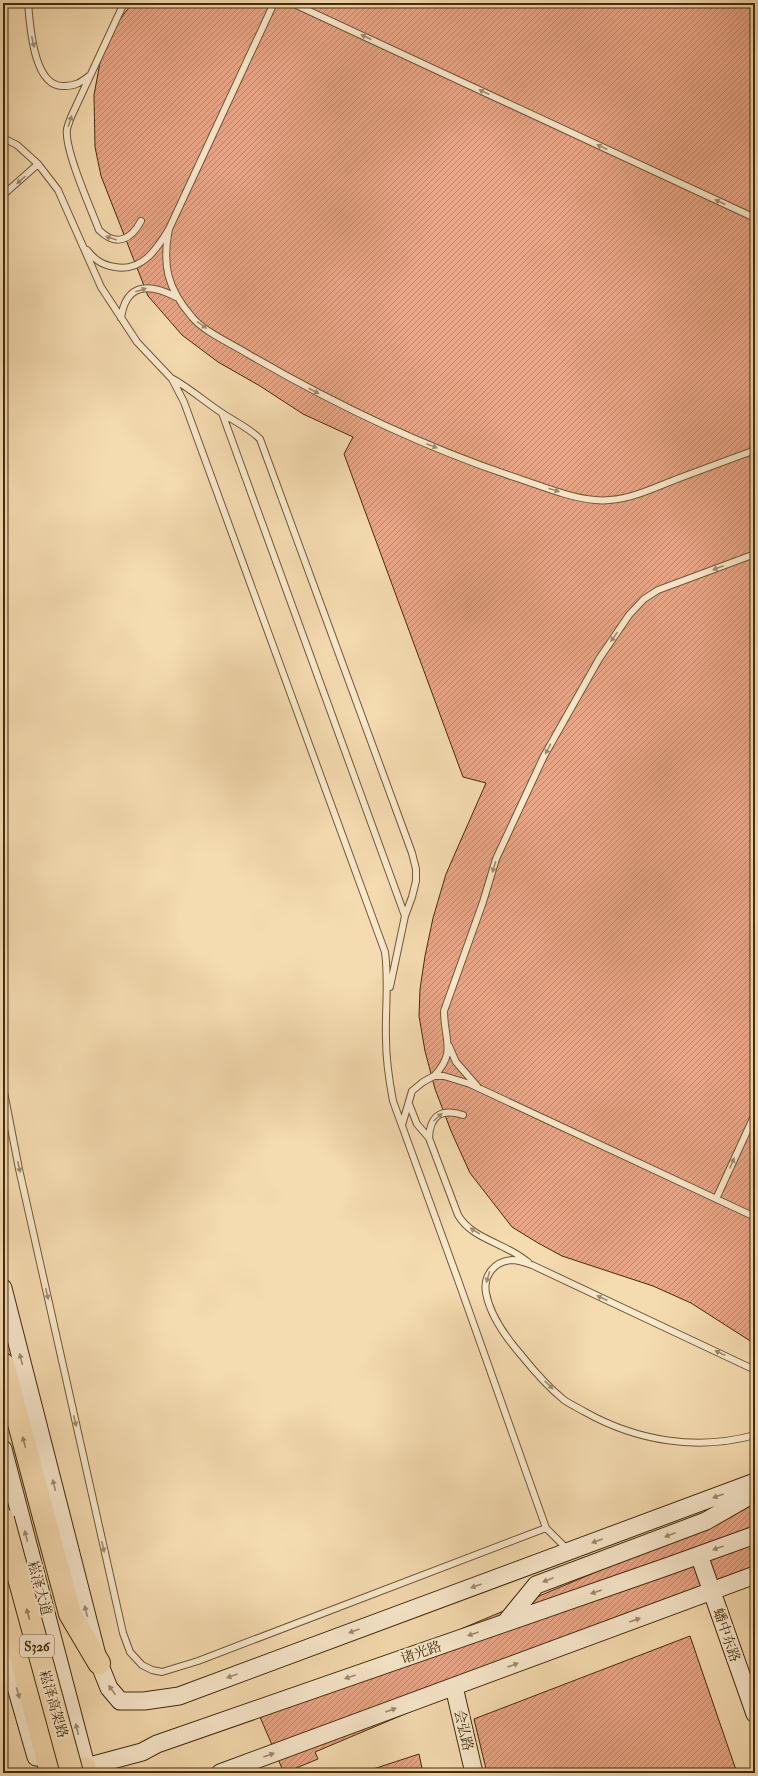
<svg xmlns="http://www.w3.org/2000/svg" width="758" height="1776" font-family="'IM FELL Double Pica','Noto Serif SC',serif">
<defs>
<pattern id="building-hatch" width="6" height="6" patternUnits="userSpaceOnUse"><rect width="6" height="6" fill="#e9a688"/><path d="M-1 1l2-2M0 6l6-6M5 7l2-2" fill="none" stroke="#be876e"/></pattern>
</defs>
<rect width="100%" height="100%" fill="#f5dbb0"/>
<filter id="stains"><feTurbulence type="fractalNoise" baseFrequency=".005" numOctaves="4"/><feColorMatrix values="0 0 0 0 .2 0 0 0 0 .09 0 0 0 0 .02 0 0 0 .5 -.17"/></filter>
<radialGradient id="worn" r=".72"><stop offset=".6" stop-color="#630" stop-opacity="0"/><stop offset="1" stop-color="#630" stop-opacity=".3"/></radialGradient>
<path fill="url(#building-hatch)" stroke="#442c0c" d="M132,3H755V1344L691,1303L653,1286L562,1256L538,1243L512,1227L470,1173L451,1131L435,1089L425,1051L419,1016L420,989L425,956L433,918L446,874L486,783L463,777L344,454L353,437L303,414L260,386L218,362L182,335L148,296L101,176L95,147L94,95L101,57L114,28Z
M755,1500V1566L315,1752L318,1759L284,1773L257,1710L430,1642L596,1572Z
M690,1636L737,1773H487L474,1719Z
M419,1754L423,1773H361Z"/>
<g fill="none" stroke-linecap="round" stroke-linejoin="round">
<g stroke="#705835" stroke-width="8">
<path id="lane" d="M28,3C30,24 33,88 64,86C75,86 80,83 89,76
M124,3L71,117C70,120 68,125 67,129C64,149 91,209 99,230C116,247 131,240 141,221
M292,3L755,218
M3,138L17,145L38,164L58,190L101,287L137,342L172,379L184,402L385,952C389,981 385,1010 386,1039C386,1060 389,1080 393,1101L458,1280L546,1528L567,1549
M3,195L38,164
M169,229C162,265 167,288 192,317C203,331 232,344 248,354C334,404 425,448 520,479C544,487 571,498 595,500C624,503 651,489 677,479C701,470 725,461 750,452L755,448
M87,250C95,260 102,265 115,267C142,272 157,249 169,229L274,3
M121,318C126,283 149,283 176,297
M173,379C191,389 205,402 222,413C235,422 248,427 260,439L412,853L416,869V881L412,897L405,916L390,987
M222,413L405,916
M449,1046L456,1062L477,1086
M434,1076C457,1052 444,1040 444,1011L483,902L496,859L544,756L599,659L629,615L644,599L658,590L755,554
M3,1087L19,1169L123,1633L130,1652L142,1665L152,1670L162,1672L198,1661L546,1528
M409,1104L417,1124L429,1138
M463,1115C442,1108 430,1115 429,1138L458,1215C469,1234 491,1240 509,1250C516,1253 522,1258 528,1262
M402,1125L412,1091L423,1082L434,1076H444L470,1084L755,1217
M716,1199L755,1114
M755,1370L532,1265C526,1263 518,1260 512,1260C494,1261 483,1276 486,1293C490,1315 508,1340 522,1356C534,1371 548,1387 564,1400C570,1404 578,1408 585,1412C637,1441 697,1451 755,1435"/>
</g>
<g stroke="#442c0c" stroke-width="19">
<path id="secondary" d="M3,1288L99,1663L109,1688L120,1701H144L179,1696L755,1482
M3,1449L88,1773
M699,1555L755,1714
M505,1623L536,1585L706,1521L755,1493
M3,1642L36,1757
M454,1687L474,1773
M86,1767L142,1752L157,1744L666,1567L755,1535
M220,1773L755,1575"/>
</g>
<g stroke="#442c0c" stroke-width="21">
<path id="primary" d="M56,1773L86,1767"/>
</g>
<g stroke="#442c0c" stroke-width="24">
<path id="highway" d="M3,1364L70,1614L99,1663
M3,1589L51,1773"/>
</g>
<use href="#lane" stroke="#f8e8cc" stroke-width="6"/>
<use href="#secondary" stroke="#f8e8cc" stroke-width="17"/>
<use href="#primary" stroke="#f5dbb0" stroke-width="19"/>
<use href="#highway" stroke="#f5dbb0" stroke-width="22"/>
<g stroke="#442c0c" stroke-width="24" stroke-linecap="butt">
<path id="highway-bridge" d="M3,1519L72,1773"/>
</g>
<use href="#highway-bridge" stroke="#f5dbb0" stroke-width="22"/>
</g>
<defs><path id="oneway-solid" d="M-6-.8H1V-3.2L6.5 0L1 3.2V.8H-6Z"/></defs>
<g fill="#9e8a6c">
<use href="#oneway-solid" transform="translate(366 37) rotate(-155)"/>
<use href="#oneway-solid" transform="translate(33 42) rotate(77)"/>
<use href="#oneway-solid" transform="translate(484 92) rotate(-155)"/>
<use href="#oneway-solid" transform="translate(70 121) rotate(-72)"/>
<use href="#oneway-solid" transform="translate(602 147) rotate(-155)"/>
<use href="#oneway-solid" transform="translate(21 180) rotate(138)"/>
<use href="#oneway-solid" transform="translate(720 202) rotate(-155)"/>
<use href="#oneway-solid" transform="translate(111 238) rotate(-161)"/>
<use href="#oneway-solid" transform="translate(141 290) rotate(-18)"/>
<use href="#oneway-solid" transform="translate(202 325) rotate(35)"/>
<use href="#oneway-solid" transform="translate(314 391) rotate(28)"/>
<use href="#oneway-solid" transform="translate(432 446) rotate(21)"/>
<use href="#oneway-solid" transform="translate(554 490) rotate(17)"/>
<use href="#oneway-solid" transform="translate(718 568) rotate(159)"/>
<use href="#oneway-solid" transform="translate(614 637) rotate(125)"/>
<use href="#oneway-solid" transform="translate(548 749) rotate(118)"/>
<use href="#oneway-solid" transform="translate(494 867) rotate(107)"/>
<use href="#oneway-solid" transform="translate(438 1117) rotate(-42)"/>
<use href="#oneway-solid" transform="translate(732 1163) rotate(-66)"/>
<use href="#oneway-solid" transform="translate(19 1167) rotate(78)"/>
<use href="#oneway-solid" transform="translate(475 1231) rotate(-148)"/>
<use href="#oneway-solid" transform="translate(488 1277) rotate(107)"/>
<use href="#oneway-solid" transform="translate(47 1294) rotate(77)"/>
<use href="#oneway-solid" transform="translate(602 1298) rotate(-155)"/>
<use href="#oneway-solid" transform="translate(720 1353) rotate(-154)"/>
<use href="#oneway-solid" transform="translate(21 1359) rotate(-104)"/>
<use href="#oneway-solid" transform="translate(549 1385) rotate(44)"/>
<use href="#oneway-solid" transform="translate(75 1421) rotate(77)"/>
<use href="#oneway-solid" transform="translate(54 1485) rotate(-104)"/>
<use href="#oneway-solid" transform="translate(718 1496) rotate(160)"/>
<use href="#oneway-solid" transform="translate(670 1535) rotate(159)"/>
<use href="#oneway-solid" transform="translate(26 1536) rotate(-105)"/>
<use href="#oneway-solid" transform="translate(597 1541) rotate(160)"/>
<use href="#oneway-solid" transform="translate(103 1547) rotate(77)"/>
<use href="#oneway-solid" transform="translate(718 1548) rotate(160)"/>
<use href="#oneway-solid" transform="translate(548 1580) rotate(159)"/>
<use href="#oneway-solid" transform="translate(476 1586) rotate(160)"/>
<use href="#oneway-solid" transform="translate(596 1592) rotate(161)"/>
<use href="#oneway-solid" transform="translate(86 1611) rotate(-104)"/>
<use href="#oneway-solid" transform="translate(635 1620) rotate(-20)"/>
<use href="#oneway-solid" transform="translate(354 1631) rotate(160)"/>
<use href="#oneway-solid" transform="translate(473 1634) rotate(161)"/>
<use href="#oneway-solid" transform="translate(513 1665) rotate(-20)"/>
<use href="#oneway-solid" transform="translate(232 1676) rotate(160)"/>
<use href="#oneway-solid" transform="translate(350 1677) rotate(161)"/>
<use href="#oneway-solid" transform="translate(112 1690) rotate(-126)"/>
<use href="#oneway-solid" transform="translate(18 1693) rotate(74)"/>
<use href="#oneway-solid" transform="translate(391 1710) rotate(-20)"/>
<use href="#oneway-solid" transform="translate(77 1729) rotate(-104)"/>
<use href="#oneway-solid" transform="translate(269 1755) rotate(-20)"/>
</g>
<g fill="#9c845e">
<use href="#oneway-solid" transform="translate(24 1442) rotate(-105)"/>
<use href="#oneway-solid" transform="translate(28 1614) rotate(-105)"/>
</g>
<g text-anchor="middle" stroke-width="4" stroke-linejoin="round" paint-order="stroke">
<rect fill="#f8e8cc" stroke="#7a6446" stroke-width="1" x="20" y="1635" width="34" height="22" rx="3"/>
<g font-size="13" font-weight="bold" fill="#442c0c">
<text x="37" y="1651">S326</text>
</g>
<g font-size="14" fill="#442c0c" stroke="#f8e8cc">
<text transform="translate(40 1588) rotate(75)" y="5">崧泽大道</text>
<text transform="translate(727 1635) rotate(71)" y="5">蟠中东路</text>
<text transform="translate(421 1652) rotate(-19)" y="5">诸光路</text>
<text transform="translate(54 1704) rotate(74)" y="5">崧泽高架路</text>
<text transform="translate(464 1730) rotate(77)" y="5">会弘路</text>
</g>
</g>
<rect width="758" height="1776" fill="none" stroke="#f5dbb0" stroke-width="16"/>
<rect x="4" y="4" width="750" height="1768" fill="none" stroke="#442c0c" stroke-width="2"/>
<rect x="8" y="8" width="742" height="1760" fill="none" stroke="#442c0c"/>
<rect width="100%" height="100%" filter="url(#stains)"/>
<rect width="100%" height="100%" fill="url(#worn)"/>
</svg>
